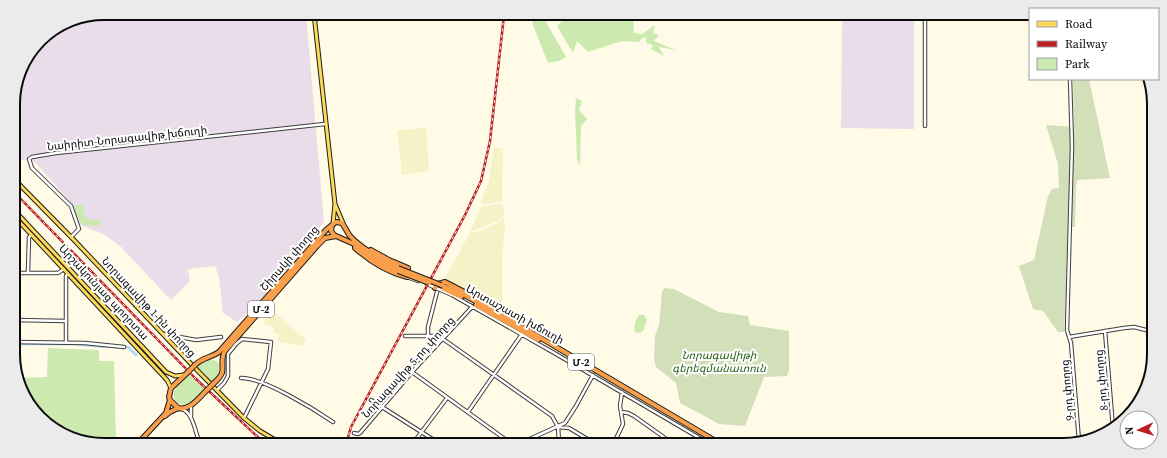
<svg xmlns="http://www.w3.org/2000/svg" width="1167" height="458" font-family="'Source Serif 4','Noto Sans Armenian',serif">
<rect width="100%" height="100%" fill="#fffbe7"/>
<path fill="#e9ddea" d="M104,13L306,14L324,222L254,308L237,322L223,313L219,277L215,266L188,269L190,281L171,300L120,246L105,235L78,224L72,204L35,162L20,159L14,153L13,97L22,64L44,36L69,20Z
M842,17H914V129L841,128Z"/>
<path fill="#f5f2c7" d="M426,128L429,171L402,175L397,130Z
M494,147L503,149L502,201L482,205L481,201L489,181Z
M501,203L503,206L504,215L498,221L470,232L481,207Z
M504,217L505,228L502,257V311L445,278L470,233L480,231L493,225L500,222Z
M273,311L306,340L301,346L279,342L276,340L280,335L274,333L273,326L265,325L263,323Z"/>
<path fill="#cce9b0" d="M531,15H548L546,22L566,57L559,61L548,63L533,25Z
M560,15L633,16L634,33L642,34L655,25L653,33L659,35L654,41L676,50L659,47L664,56L651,49L653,45L646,43V37L642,38L639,42L622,41L588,52L577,41L573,53L557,26L562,21Z
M576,98L582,101L579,110L587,119L581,126L580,166L577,159L575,111Z
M76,205H83L85,217L92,220H101V225C84,227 77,227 74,207Z
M639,315H644L647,320L643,331L639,333L635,332C633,327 636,319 639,315Z
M48,348L99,350V361H114L116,440H74L35,414L18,378L47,377Z
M209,359L217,361C223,370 218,376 212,382L201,370L196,367L201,362Z
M188,374L202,386L204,390C196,398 186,412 175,401C170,389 181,382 188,374Z"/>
<path fill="#d2dfb9" d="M1073,79H1089L1110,178L1078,180L1076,185L1075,227H1069L1064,332H1058L1043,311L1033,309L1019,266L1034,260L1048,196L1052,189L1059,188L1058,164L1046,125L1074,127Z
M664,288L674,289L719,312L748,316L750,325L789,331V371L787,376L764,377L745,426L719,424L680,403L676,383L656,367L654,359L655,336L659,325L662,292Z"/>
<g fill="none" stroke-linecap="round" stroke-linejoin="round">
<path stroke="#aad8f8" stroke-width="2.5" d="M15,344H73L108,347
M123,348L128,347L136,355"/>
<g stroke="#3d3d3d" stroke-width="4.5">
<path id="minor" d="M1070,79L1072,146L1067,330L1071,343L1079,441
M925,126V17
M71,237L79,229L71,206L32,168L29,159L32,157L56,153L325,124
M28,272L29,237L32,235
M14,273H58L64,269
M407,277L418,281
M427,284L452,295L556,354L708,443
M14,320L66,321
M1105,331L1113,428
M163,334L196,340L221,337
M405,336H433L443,339L552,416L558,427L559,442
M428,336V327L437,292
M1069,337L1124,328L1134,327L1150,331
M15,342L85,343L124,347
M66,342V276L68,274
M412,372L509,442
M241,378C262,377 314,409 333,422
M217,390L224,383L228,376V354L236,344L242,339L271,342L268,369L244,418
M1140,396L1149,371
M371,400L437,442
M182,409C193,413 195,431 199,441
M468,412L522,334
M621,412L628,413L634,416L672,443
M191,416V405
M558,427L569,428L594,443
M354,433L358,434L360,433L412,372L472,307
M414,442L447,398
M523,442L565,423L576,406L593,375
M614,443L623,424L620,406L622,392"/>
</g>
<g stroke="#1b1b1b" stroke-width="5">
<path id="major" d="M314,14L335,204L333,224
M14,179L73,239L194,367L244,418L260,431L277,441
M335,204L343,223
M14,210L166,372L175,376L184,375
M14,216L167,380L171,388"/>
</g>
<g stroke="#1b1b1b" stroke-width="6">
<path id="highway" d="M355,248C371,262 387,272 407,277L408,268L389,260L371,250
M398,271L375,259L354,244L334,235L331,231L332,225L336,222L342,223C345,227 347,232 350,236C363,250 382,259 398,268
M441,285L466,296L529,331L719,443
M435,288L438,284L445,282L505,313L520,323
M444,289L461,297
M476,305L538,340
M195,365C203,357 211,358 219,352L326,230L332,225
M213,384C216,381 220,378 222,373C224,366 220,359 225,351L317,246L325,238L336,236
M170,400L178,408C189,411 198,399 205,392
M165,416L170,412L178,408
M141,440L166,413L170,400L169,397L171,388L187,373"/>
</g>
<use href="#minor" stroke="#fff" stroke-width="2.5"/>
<use href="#major" stroke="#fdda59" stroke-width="3"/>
<use href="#highway" stroke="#f99f4b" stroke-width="4"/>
<g stroke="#bc1f22" stroke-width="2.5">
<path id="rail" d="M14,192L195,378L262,441
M347,441L351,427L465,215L481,181L490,141L504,15"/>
</g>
<use href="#rail" stroke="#fff" stroke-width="1" stroke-dasharray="3" stroke-linecap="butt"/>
<g stroke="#1b1b1b" stroke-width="6" stroke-linecap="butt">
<path id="highway-bridge" d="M398,268L441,285
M398,271L429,283
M187,373L195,365
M205,392L213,384"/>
</g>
<use href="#highway-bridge" stroke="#f99f4b" stroke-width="4"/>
</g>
<g text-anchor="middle" stroke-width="4" stroke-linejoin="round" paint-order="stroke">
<g fill="#fff" stroke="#545454" stroke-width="1">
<rect x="248" y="301" width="26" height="16" rx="3"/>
<rect x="568" y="354" width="26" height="16" rx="3"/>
</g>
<g font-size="10" font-weight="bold" fill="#0a0a0a">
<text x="261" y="313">Մ-2</text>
<text x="581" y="366">Մ-2</text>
</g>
<g font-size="11" fill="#0a0a0a" stroke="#fff">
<text transform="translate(127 138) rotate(-6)" y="4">Նաիրիտ-Նորագավիթ խճուղի</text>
<text transform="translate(289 258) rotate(-49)" y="4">Շիրակի փողոց</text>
<text transform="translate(104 292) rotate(47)" y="4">Արշակունյաց պողոտա</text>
<text transform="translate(149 307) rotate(47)" y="4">Նորագավիթ 1-ին փողոց</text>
<text transform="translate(515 314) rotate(29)" y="4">Արտաշատի խճուղի</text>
<text transform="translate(408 367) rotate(-48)" y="4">Նորագավիթ 5-րդ փողոց</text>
<text transform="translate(1101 380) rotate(-95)" y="4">8-րդ փողոց</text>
<text transform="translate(1067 390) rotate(-95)" y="4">9-րդ փողոց</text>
</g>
<g font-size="11" font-style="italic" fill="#27621a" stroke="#fff">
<text x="719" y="359">Նորագավիթի<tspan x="719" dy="13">գերեզմանատուն</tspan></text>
</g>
</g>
<path d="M0 0H1167V458H0ZM104 20H1063A84 84 0 0 1 1147 104V354A84 84 0 0 1 1063 438H104A84 84 0 0 1 20 354V104A84 84 0 0 1 104 20Z" fill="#ebebeb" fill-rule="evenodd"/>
<path fill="none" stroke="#0a0a0a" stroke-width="2" d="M104 20H1063A84 84 0 0 1 1147 104V354A84 84 0 0 1 1063 438H104A84 84 0 0 1 20 354V104A84 84 0 0 1 104 20Z"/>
<rect x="1029" y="8" width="130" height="72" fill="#ffffff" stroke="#9d9d9d"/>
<rect x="1037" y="21" width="20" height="6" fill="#fdda59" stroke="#9d9d9d"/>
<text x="1065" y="28" font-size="12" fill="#0a0a0a">Road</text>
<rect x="1037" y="41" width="20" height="6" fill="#bc1f22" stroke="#9d9d9d"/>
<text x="1065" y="48" font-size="12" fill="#0a0a0a">Railway</text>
<rect x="1037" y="58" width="20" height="12" fill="#cce9b0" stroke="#9d9d9d"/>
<text x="1065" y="68" font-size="12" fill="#0a0a0a">Park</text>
<g transform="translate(1139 430) rotate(266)"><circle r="19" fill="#ffffff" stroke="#9d9d9d"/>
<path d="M0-3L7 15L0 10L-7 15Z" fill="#bc1f22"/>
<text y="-6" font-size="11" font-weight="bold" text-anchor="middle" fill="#0a0a0a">N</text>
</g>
</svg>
